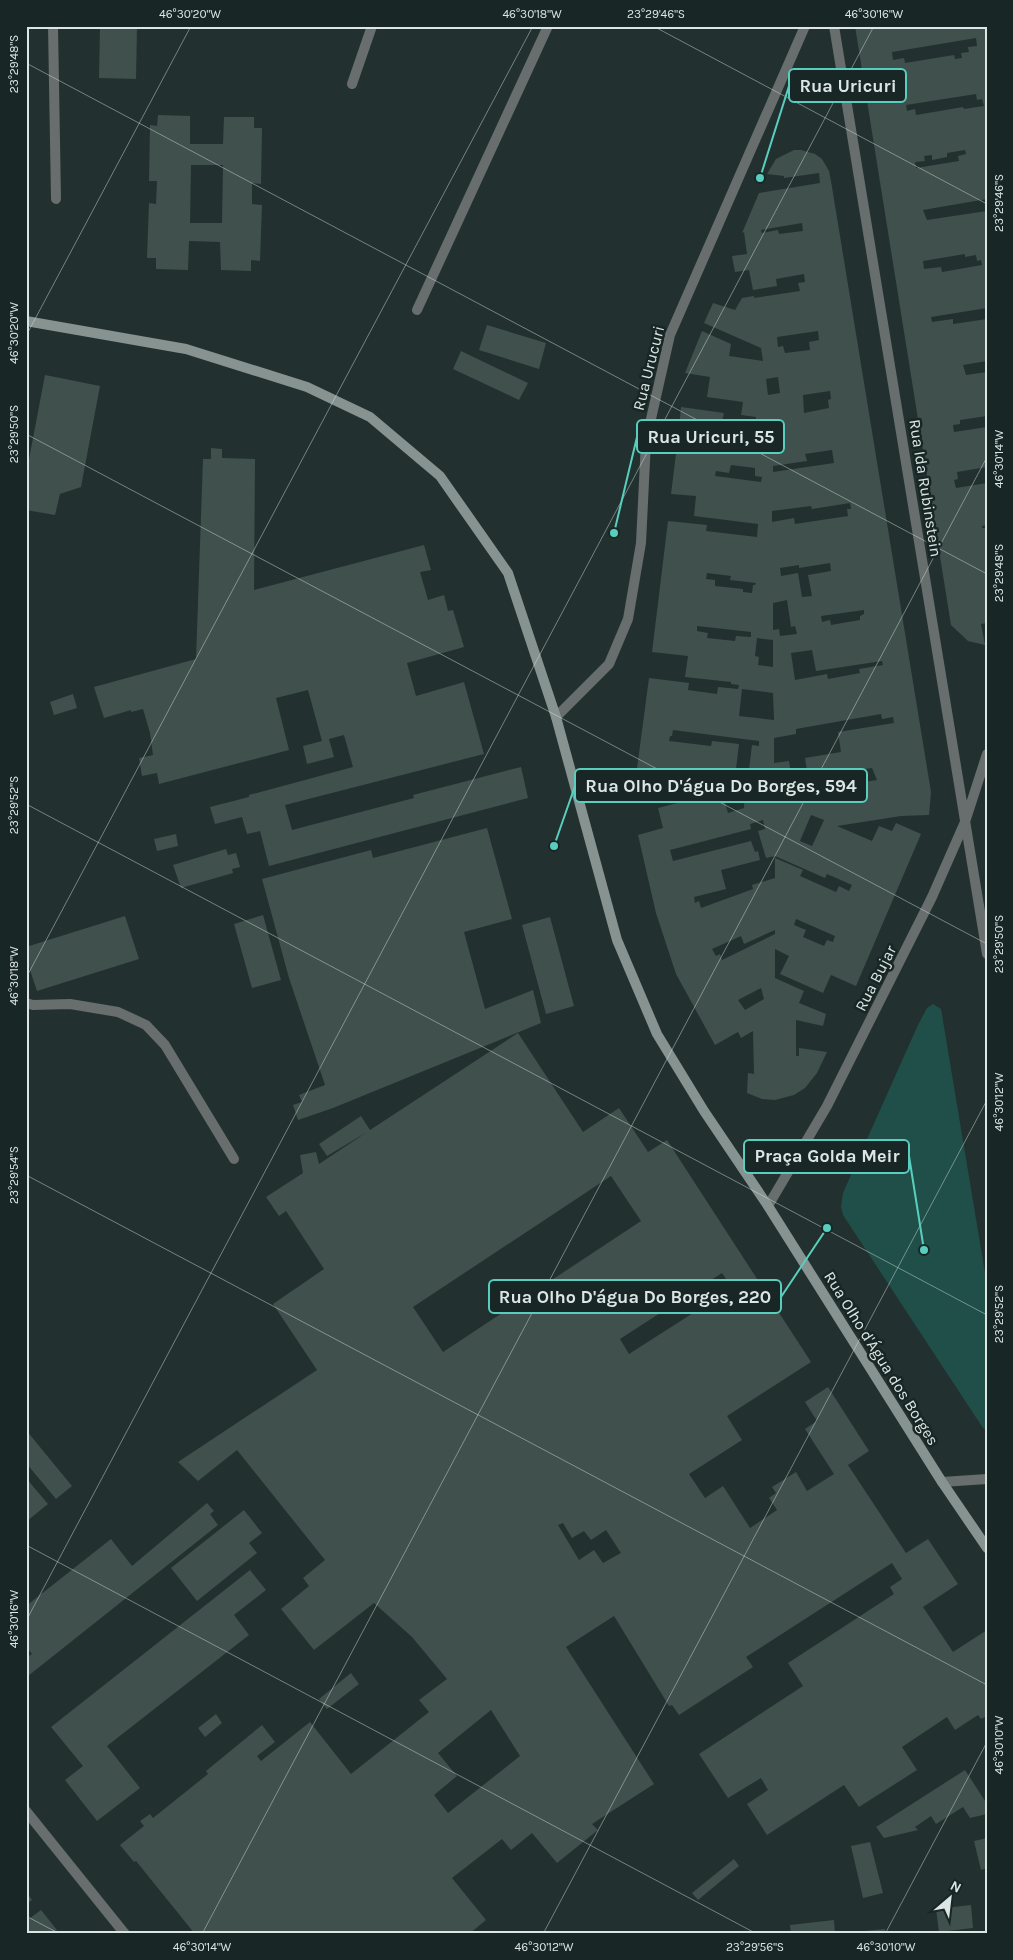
<svg xmlns="http://www.w3.org/2000/svg" width="1013" height="1960" font-family="Karla,sans-serif">
<rect width="100%" height="100%" fill="#22312f"/>
<path fill="#204f49" d="M933,1004L941,1009L987,1285V1430L983,1428L843,1215L841,1207L843,1193L918,1025L927,1008Z"/>
<path fill="#3f504d" fill-rule="evenodd" d="M100,26H137L136,79L99,78Z
M855,26H987V199L923,210L927,220L987,211V308L931,317L932,322L953,319V324L987,319V361L963,365L966,375L987,372V416L960,420V424L953,425L954,432L987,427V467L957,472L958,479L954,480L956,488L987,483V525L982,526V528H987V623L981,624L985,645L968,641L951,625ZM976,38L977,46L968,47L969,52L961,53L962,58L955,59L954,55L905,63L904,58L893,60L892,52ZM976,94L977,100L982,99L984,106L964,109L963,107L916,115L915,109L907,111L906,105ZM965,150L966,154L958,156L959,161L916,168L915,162L925,161L924,156L932,155V160L947,157V153ZM965,254V257L976,255L977,261L981,260L982,265L942,272L941,267L924,269L923,261Z
M158,115L190,116V144H223L224,117H254V128H262L261,184L252,183V204L262,205L260,261L251,260V271L221,270L220,242L189,241L188,270L156,269V258H147L149,203L156,204L157,181H149L150,125L157,126ZM191,165H223L222,223H190Z
M794,150H801L815,154L822,159L829,171L831,181L931,792L929,815L901,816L837,826L872,841L879,826L892,831L896,823L921,834L856,986L831,975L823,993L780,974L789,956L775,949V978L804,991L799,1003L826,1014L823,1026L796,1020V1056H799V1048L827,1052L817,1073L805,1088L794,1095L775,1100L762,1099L747,1093L748,1073L754,1074L753,1031L741,1038L738,1032L715,1045L676,974L656,913L638,835L663,828L658,808L704,796L702,791H693V787L678,783V791H634L649,678L689,683L688,690L717,694L718,687L738,689L739,685L731,684V682L685,677L688,656L652,652L668,521L707,525L706,531L757,537L758,524L694,516L696,496L671,494L678,438L687,439L688,431L679,429L681,407L724,413L722,421L756,425V417L741,415L743,402L707,397L710,377L685,373L702,331L731,344L729,356L763,361L761,348L704,323L713,303L735,310L742,298L754,296V298L800,291L798,283L805,282L804,274L776,279L777,286L753,290L749,270L735,272L732,256L747,254L744,232L742,233L759,193L820,183L819,173L784,178V176L767,174L776,159ZM802,223L803,231L779,234L778,230L762,233L761,230ZM818,331L819,340L809,342L810,350L785,353L783,346L778,347L777,337ZM778,377L780,393L768,395L766,379ZM830,391L831,399L828,400L829,408L804,413L803,395ZM832,450L834,463L773,472V466L807,461L805,454ZM731,465L755,468V476L762,477L761,482L715,476L716,471L729,473ZM850,503L851,509H847L848,516L795,524L794,518L772,522V511L811,506L812,509ZM830,563L831,571L808,575L812,596L802,597L798,573L781,576L780,568L799,565V568ZM707,573L731,576L730,580L756,583L755,585H753L752,593L743,592V589L715,586V580L706,579ZM787,600L791,627L795,626L797,634L780,636L779,629L773,630V603ZM864,610V614L860,616V620L831,625L830,620L822,622L821,616ZM697,626L751,632V637L736,636L735,641L707,638L708,633L697,631ZM757,638L773,640V667L758,665L759,657L755,656ZM812,650L816,671L882,661L883,665L859,669L860,673L828,679L827,674L795,680L791,653ZM742,689L773,693L774,720L739,716ZM881,714L882,719L893,717L894,723L838,732L841,752L805,758L808,778L872,768L877,780L794,793L789,761L774,763V738L796,734V729ZM673,730L759,741V746L752,745L749,770H745L744,808L728,813L722,792H730L733,768L736,769L739,744L712,741L711,746L669,741L670,736H672ZM811,815L824,820L812,846L800,841ZM763,820L765,829L758,831L766,858L775,856L825,878L827,874L852,885L849,891L839,886L836,892L800,876L803,870L775,858V878L752,885L753,889L701,908L699,901L695,903L694,897L726,889L721,870L760,860L758,851L755,852L751,841L673,861L670,850L751,829L750,824ZM796,919L835,936L833,942L827,940L824,946L803,937L806,930L794,925ZM775,930V934L722,960L720,954L716,956L712,949L741,936L744,944ZM761,988L764,999L745,1010L738,1000Z
M487,325L546,343L539,369L479,350Z
M461,351L528,383L519,400L453,369Z
M45,375L100,386L81,487L60,494L55,515L26,510V475Z
M211,448L222,449V458L255,459L254,590L424,545L431,570L420,572L428,600L444,595L448,611L453,610L464,647L407,663L416,696L464,682L484,754L285,805L292,830L414,798L413,795L521,767L528,798L269,866L260,831L247,834L242,817L215,824L210,807L249,797V795L353,767L344,735L329,739L334,757L307,764L303,746L322,741L308,690L276,698L289,750L159,784L157,773L142,776L139,758L153,755L150,733L143,709L131,712V710L104,718L94,687L196,659L203,459H211Z
M73,694L77,708L54,715L50,702Z
M487,828L512,919L464,932L485,1009L533,990L541,1023L333,1108L298,1120L293,1105L302,1102L299,1095L325,1085L289,978L262,879L371,850L373,858Z
M176,834L178,846L157,851L154,839Z
M226,849L228,855L236,853L240,867L232,869L233,873L181,888L173,865Z
M263,915L281,980L252,988L234,924Z
M125,916L139,959L37,991L26,958V947Z
M550,917L574,1006L546,1014L522,925Z
M518,1033L583,1132L619,1108L648,1152L667,1140L811,1362L727,1416L742,1440L689,1474L705,1498L723,1486L750,1528L777,1510L769,1498L776,1493L772,1487L796,1472L807,1491L834,1474L805,1429L817,1421L805,1402L828,1387L869,1451L848,1465L906,1553L928,1539L958,1584L923,1607L953,1652L987,1630V1716L981,1719L978,1715L955,1730L947,1717L902,1747L917,1770L859,1807L844,1785L767,1835L747,1804L768,1790L761,1778L728,1798L699,1754L803,1686L788,1663L894,1594L890,1587L902,1579L892,1563L746,1657L753,1667L679,1715L672,1705L669,1706L614,1616L566,1647L654,1784L592,1824L598,1830L557,1863L532,1833L511,1850L502,1839L452,1878L486,1920L469,1934H195L136,1861L134,1862L120,1845L144,1826L140,1821L150,1814L153,1818L208,1774L206,1771L262,1725L275,1742L257,1756L261,1761L310,1722L351,1774L429,1712L419,1700L447,1679L412,1637L374,1603L314,1650L281,1609L309,1586L303,1578L325,1560L237,1450L198,1481L178,1462L317,1370L273,1304L324,1269L286,1211L279,1216L266,1197L303,1173L300,1155L316,1152L319,1164L367,1132L327,1156L319,1144L361,1116L370,1130ZM611,1176L641,1221L443,1352L413,1307ZM722,1273L732,1288L629,1354L620,1339ZM563,1523L572,1538L584,1531L591,1540L606,1530L621,1553L603,1563L594,1550L579,1560L558,1525ZM491,1710L520,1756L448,1813L434,1795L457,1776L438,1753Z
M26,1430L72,1486L56,1499L26,1463Z
M26,1478L48,1504L27,1521L26,1520Z
M207,1503L214,1511L210,1514L218,1525L28,1676L26,1673V1658L32,1654L26,1647V1606L111,1539L132,1566Z
M244,1510L262,1533L249,1543L257,1553L197,1601L171,1568Z
M250,1570L266,1590L234,1615L249,1635L107,1746L140,1788L97,1821L65,1780L83,1766L51,1727Z
M351,1673L359,1684L327,1709L319,1699Z
M216,1714L222,1723L205,1737L198,1728Z
M965,1770L987,1804V1814L970,1818L963,1807L936,1824L931,1816L915,1827L918,1830L884,1838L876,1827Z
M987,1838V1868L981,1870L974,1841Z
M870,1842L883,1893L863,1898L851,1846Z
M734,1859L739,1866L698,1900L692,1893Z
M26,1892L32,1900L26,1904Z
M971,1905L973,1928L939,1932L936,1909Z
M41,1910L57,1930L52,1934H26V1921Z
M834,1920L835,1934H791L790,1925Z
M885,1929V1934H854V1932Z"/>
<g fill="none" stroke-linecap="round" stroke-linejoin="round">
<path stroke="#676e6d" stroke-width="10" d="M352,84L372,26
M417,310L548,26
M26,1003L33,1005L70,1004L118,1012L146,1025L165,1045L234,1159"/>
<path stroke="#676e6d" stroke-width="10" d="M53,26L56,199
M834,26L987,954
M556,717L609,664L628,619L641,543L646,441L670,335L805,26
M768,1206L827,1106L932,897L965,822L987,754
M942,1482L987,1479
M26,1811L125,1934"/>
<path stroke="#879391" stroke-width="10" d="M26,321L186,349L307,387L370,417L440,476L508,573L556,717L617,940L657,1034L704,1111L768,1206L942,1482L987,1548"/>
</g>
<path fill="none" stroke="#dce6e4" stroke-width="1" stroke-opacity="0.45" d="M653,26L987,204M26,63L987,574M26,336L191,26M26,434L987,944M26,804L987,1315M26,978L533,26M26,1175L987,1685M26,1545L757,1934M26,1621L874,26M26,1916L60,1934M202,1934L987,457M543,1934L987,1100M885,1934L987,1742"/>
<g text-anchor="middle" stroke-width="5" stroke-linejoin="round" paint-order="stroke">
<g font-size="16" fill="#dce6e4" stroke="#182725">
<text transform="translate(648 368) rotate(-76)" y="6">Rua Urucuri</text>
<text transform="translate(926 488) rotate(81)" y="6">Rua Ida Rubinstein</text>
<text transform="translate(875 978) rotate(-63)" y="6">Rua Bujar</text>
<text transform="translate(882 1358) rotate(58)" y="6">Rua Olho d'Água dos Borges</text>
</g>
</g>
<path fill="none" stroke="#59cebf" stroke-width="2" d="M760 178L789 86M614 533L637 437M554 846L575 786M924 1250L909 1156M827 1228L781 1297"/>
<g fill="#59cebf" stroke="#182725" stroke-width="2">
<circle cx="760" cy="178" r="5"/>
<circle cx="614" cy="533" r="5"/>
<circle cx="554" cy="846" r="5"/>
<circle cx="924" cy="1250" r="5"/>
<circle cx="827" cy="1228" r="5"/>
</g>
<g fill="#182725" stroke="#59cebf" stroke-width="2">
<rect x="789" y="69" width="117" height="33" rx="5"/>
<rect x="637" y="420" width="147" height="33" rx="5"/>
<rect x="575" y="769" width="292" height="33" rx="5"/>
<rect x="744" y="1140" width="165" height="33" rx="5"/>
<rect x="489" y="1280" width="292" height="33" rx="5"/>
</g>
<g font-size="18" text-anchor="middle" font-weight="bold" fill="#dce6e4">
<text x="848" y="92">Rua Uricuri</text>
<text x="711" y="443">Rua Uricuri, 55</text>
<text x="721" y="792">Rua Olho D'água Do Borges, 594</text>
<text x="827" y="1162">Praça Golda Meir</text>
<text x="635" y="1303">Rua Olho D'água Do Borges, 220</text>
</g>
<rect width="1013" height="1960" fill="none" stroke="#182725" stroke-width="55"/>
<g transform="translate(950 1898) rotate(28)" stroke="#182725" stroke-width="4" paint-order="stroke">
<path d="M0-4L9 19L0 12L-9 19Z" fill="#dce6e4"/>
<text y="-8" font-size="14" font-weight="bold" text-anchor="middle" fill="#dce6e4">N</text>
</g>
<rect x="28" y="28" width="958" height="1904" fill="none" stroke="#dce6e4" stroke-width="2"/>
<g font-size="12" text-anchor="middle" fill="#dce6e4">
<text x="190" y="18">46°30'20"W</text>
<text x="532" y="18">46°30'18"W</text>
<text x="656" y="18">23°29'46"S</text>
<text x="874" y="18">46°30'16"W</text>
<text transform="translate(14 64) rotate(-90)" y="4">23°29'48"S</text>
<text transform="translate(999 203) rotate(-90)" y="4">23°29'46"S</text>
<text transform="translate(14 333) rotate(-90)" y="4">46°30'20"W</text>
<text transform="translate(14 434) rotate(-90)" y="4">23°29'50"S</text>
<text transform="translate(999 459) rotate(-90)" y="4">46°30'14"W</text>
<text transform="translate(999 573) rotate(-90)" y="4">23°29'48"S</text>
<text transform="translate(14 805) rotate(-90)" y="4">23°29'52"S</text>
<text transform="translate(999 944) rotate(-90)" y="4">23°29'50"S</text>
<text transform="translate(14 976) rotate(-90)" y="4">46°30'18"W</text>
<text transform="translate(999 1102) rotate(-90)" y="4">46°30'12"W</text>
<text transform="translate(14 1175) rotate(-90)" y="4">23°29'54"S</text>
<text transform="translate(999 1314) rotate(-90)" y="4">23°29'52"S</text>
<text transform="translate(14 1619) rotate(-90)" y="4">46°30'16"W</text>
<text transform="translate(999 1745) rotate(-90)" y="4">46°30'10"W</text>
<text x="202" y="1951">46°30'14"W</text>
<text x="544" y="1951">46°30'12"W</text>
<text x="755" y="1951">23°29'56"S</text>
<text x="886" y="1951">46°30'10"W</text>
</g>
</svg>
